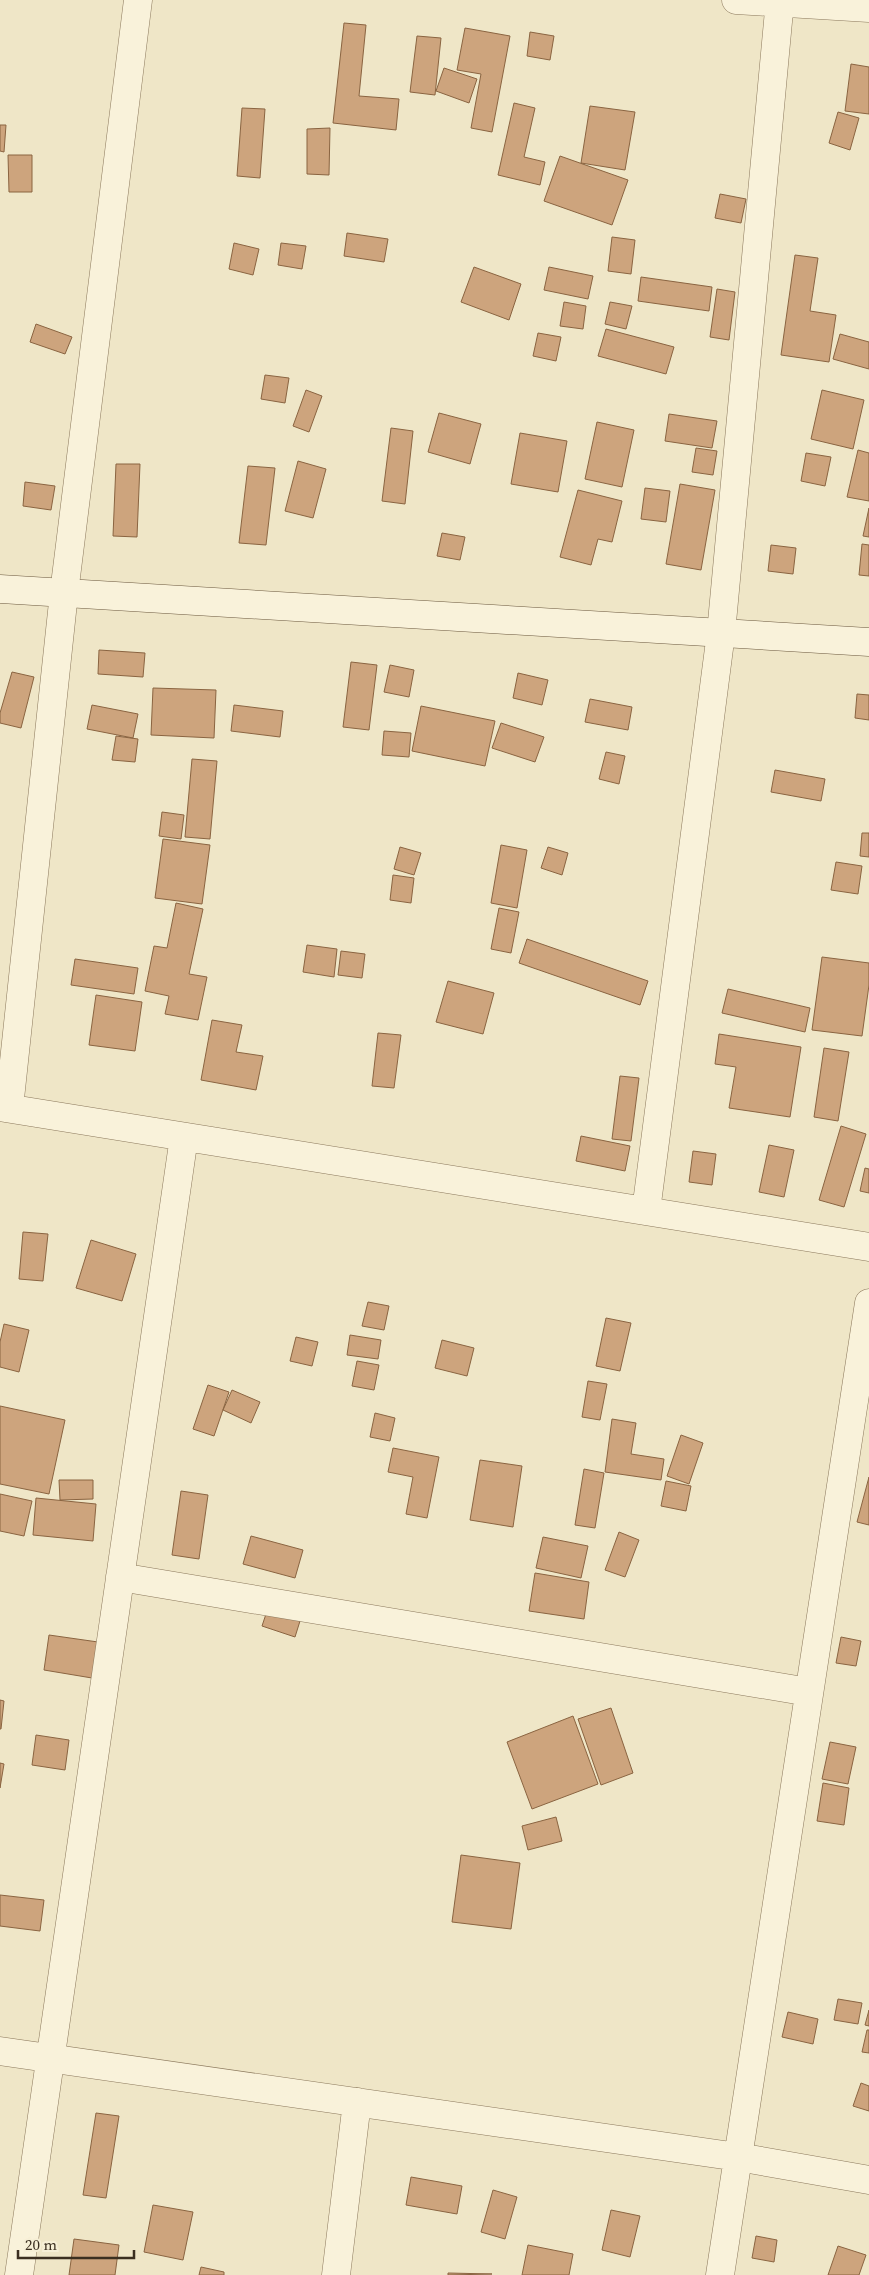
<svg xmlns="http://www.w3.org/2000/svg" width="869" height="2275" font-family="'Source Serif 4',serif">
<rect width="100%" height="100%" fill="#efe6c7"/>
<path fill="#cda47d" stroke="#8a6441" d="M344,23L366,25L359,96L399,99L396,130L333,123Z
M465,28L510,36L492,132L471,128L481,74L457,70Z
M530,32L554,36L550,60L527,56Z
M417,36L441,38L435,95L410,92Z
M851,64L869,67V114L845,111Z
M444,68L477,79L469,103L436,91Z
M514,103L535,108L524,157L545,162L540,185L498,175Z
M590,106L635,112L625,170L581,163Z
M242,108L265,109L260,178L237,176Z
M838,112L859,118L850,150L829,143Z
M0,125H6L4,152L0,151Z
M330,128L329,175L307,174V129Z
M8,155H32V192H9Z
M560,156L628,180L612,225L544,201Z
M720,194L746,199L741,223L715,218Z
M347,233L388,239L384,262L344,256Z
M612,237L635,240L631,274L608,271Z
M234,243L259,249L253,275L229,269Z
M281,243L306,246L302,269L278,265Z
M795,255L818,258L810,311L836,315L829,362L781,355Z
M474,267L521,284L509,320L461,302Z
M549,267L593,276L588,299L544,290Z
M641,277L712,287L709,311L638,301Z
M717,289L735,292L729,340L710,337Z
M564,302L586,306L583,329L560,326Z
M610,302L632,306L626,329L605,324Z
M36,324L72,337L65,354L30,342Z
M606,329L674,347L666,374L598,356Z
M538,333L561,337L556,361L533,356Z
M840,334L869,342V369L833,359Z
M265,375L289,378L285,403L261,399Z
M306,390L322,396L309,432L293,426Z
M822,390L864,400L853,449L811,439Z
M439,413L481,424L470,464L428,452Z
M669,414L717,421L712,448L665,441Z
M597,422L634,430L622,487L585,479Z
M391,428L413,431L405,504L382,501Z
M520,433L567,441L558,492L511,484Z
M696,448L717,451L713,475L692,472Z
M858,450L869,453V501L847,497Z
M806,453L831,457L825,486L801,481Z
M298,461L326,469L313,518L285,511Z
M116,464H140L137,537L113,536Z
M248,466L275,468L266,545L239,543Z
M25,482L55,486L51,510L23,506Z
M680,484L715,490L701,570L666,564Z
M645,488L670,491L666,522L641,519Z
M578,490L622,501L612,542L598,539L591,565L560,557Z
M869,508V537L863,536Z
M442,533L465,537L460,560L437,556Z
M862,544L869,545V576L859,575Z
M771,545L796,548L793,574L768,571Z
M99,650L145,653L143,677L98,674Z
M351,662L377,665L369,730L343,727Z
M390,665L414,670L409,697L384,692Z
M12,672L34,677L21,728L0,723V713Z
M518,673L548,680L542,705L513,698Z
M153,688L216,690L214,738L151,735Z
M857,694L869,695V720L855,718Z
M590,699L632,707L628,730L585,722Z
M92,705L138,714L133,738L87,729Z
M234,705L283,711L280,737L231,731Z
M421,706L495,721L485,766L412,751Z
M501,723L544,737L535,762L492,748Z
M384,731L411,733L409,757L382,755Z
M116,736L138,739L135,762L112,760Z
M606,752L625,756L619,784L599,779Z
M192,759L217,761L210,839L185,837Z
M775,770L825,779L821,801L771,792Z
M162,812L184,815L181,839L159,836Z
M862,833H869V857L860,856Z
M163,839L210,845L202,904L155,898Z
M501,845L527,850L517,908L491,903Z
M400,847L421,853L414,875L394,869Z
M548,847L568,853L562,875L541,868Z
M836,862L862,866L858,894L831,890Z
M393,875L414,878L411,903L390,900Z
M176,903L203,909L189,974L207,977L198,1020L165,1014L169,996L145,991L154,946L167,948Z
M499,908L519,912L511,953L491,949Z
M527,939L648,981L640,1005L519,963Z
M307,945L337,949L334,977L303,972Z
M341,951L365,954L362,978L338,975Z
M822,957L869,963V985L862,1036L812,1030Z
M75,959L138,968L134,994L71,985Z
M448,981L494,993L483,1034L436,1022Z
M728,989L810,1008L805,1032L722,1013Z
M96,995L142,1002L135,1051L89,1045Z
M212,1020L242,1025L236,1052L263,1056L256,1090L201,1080Z
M378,1033L401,1035L394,1088L372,1086Z
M719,1034L801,1047L790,1117L729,1108L736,1067L715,1064Z
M824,1048L849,1052L838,1121L814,1117Z
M620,1076L639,1078L631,1141L612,1139Z
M841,1126L866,1134L844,1207L819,1200Z
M581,1136L630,1146L625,1171L576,1161Z
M769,1145L794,1150L784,1197L759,1192Z
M693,1151L716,1154L712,1185L689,1182Z
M865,1168L869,1169V1193L860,1191Z
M23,1232L48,1234L43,1281L19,1279Z
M91,1240L136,1254L122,1301L76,1288Z
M368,1302L389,1306L384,1330L362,1326Z
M606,1318L631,1323L620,1371L596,1366Z
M4,1324L29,1330L19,1372L0,1367V1342Z
M350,1335L381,1340L378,1359L347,1355Z
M296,1337L318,1342L312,1366L290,1361Z
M442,1340L474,1348L467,1376L435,1368Z
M357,1361L379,1365L374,1390L352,1386Z
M588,1381L607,1384L600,1420L582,1417Z
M208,1385L229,1392L214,1436L193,1429Z
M232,1390L260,1402L251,1423L223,1410Z
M0,1406L65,1420L49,1494L0,1484Z
M375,1413L395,1418L390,1441L370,1437Z
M612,1419L636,1423L631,1454L664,1459L661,1480L605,1472Z
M681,1435L703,1443L689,1484L667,1476Z
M393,1448L439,1457L427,1518L406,1514L413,1477L388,1472Z
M480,1460L522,1466L513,1527L470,1520Z
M584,1469L604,1473L595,1528L575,1525Z
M869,1477V1525L857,1522Z
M59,1480H93V1499L60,1500Z
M666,1481L691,1486L686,1511L661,1506Z
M181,1491L208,1495L199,1559L172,1555Z
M0,1494L32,1501L24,1536L0,1531Z
M36,1498L96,1504L93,1541L33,1535Z
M619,1532L639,1540L625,1577L605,1570Z
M251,1536L303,1550L295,1578L243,1564Z
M543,1537L588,1546L581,1578L536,1568Z
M535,1573L589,1582L584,1619L529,1611Z
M267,1611L300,1621L295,1637L262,1626Z
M49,1635L98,1642L92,1678L44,1670Z
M841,1637L861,1641L856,1666L836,1663Z
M0,1700L4,1701L1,1729H0Z
M611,1708L633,1773L601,1785L578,1719Z
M573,1716L598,1784L532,1809L507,1742Z
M36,1735L69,1740L65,1770L32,1765Z
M830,1742L856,1747L848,1784L822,1779Z
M0,1763L4,1764L0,1788Z
M823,1783L849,1788L844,1825L817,1821Z
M556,1817L562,1841L528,1850L522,1826Z
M461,1855L520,1863L511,1929L452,1922Z
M0,1895L44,1900L40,1931L0,1926Z
M838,1999L862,2003L858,2024L834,2020Z
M869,2010V2026L865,2025Z
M788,2012L818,2019L813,2044L782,2037Z
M867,2030H869V2053L862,2052Z
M861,2083L869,2086V2111L853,2106Z
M96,2113L119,2116L106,2198L83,2195Z
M411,2177L462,2186L457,2214L406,2205Z
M493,2190L517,2197L505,2239L481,2232Z
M153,2205L193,2212L183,2260L144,2252Z
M611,2210L640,2216L630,2257L602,2250Z
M756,2236L777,2240L774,2262L752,2258Z
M74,2239L119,2245L115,2275H69Z
M528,2245L573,2254L569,2275H522Z
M838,2246L866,2255L859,2275H828Z
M201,2267L224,2272V2275H199Z
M448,2273L492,2274L448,2275Z"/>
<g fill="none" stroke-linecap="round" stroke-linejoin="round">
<g stroke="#8b785c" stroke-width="29">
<path id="street" d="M736,0L869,8
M0,1107L869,1247
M9,1108L64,593L138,0
M646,1211L721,633L780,0
M120,1577L809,1692
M0,2051L738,2157L869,2180
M19,2275L184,1137
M336,2275L357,2102
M720,2275L869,1303"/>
</g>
<g stroke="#6c593f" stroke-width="29">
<path id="secondary" d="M0,589L869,642"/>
</g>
<use href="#street" stroke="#f9f2da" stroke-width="28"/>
<use href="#secondary" stroke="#f9f2da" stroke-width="28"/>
</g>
<path d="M18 2250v8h116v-8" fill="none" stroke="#3b2f20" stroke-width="2.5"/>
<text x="25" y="2250" font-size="15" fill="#3b2f20" stroke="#f6efd6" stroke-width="4" paint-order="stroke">20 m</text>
</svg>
